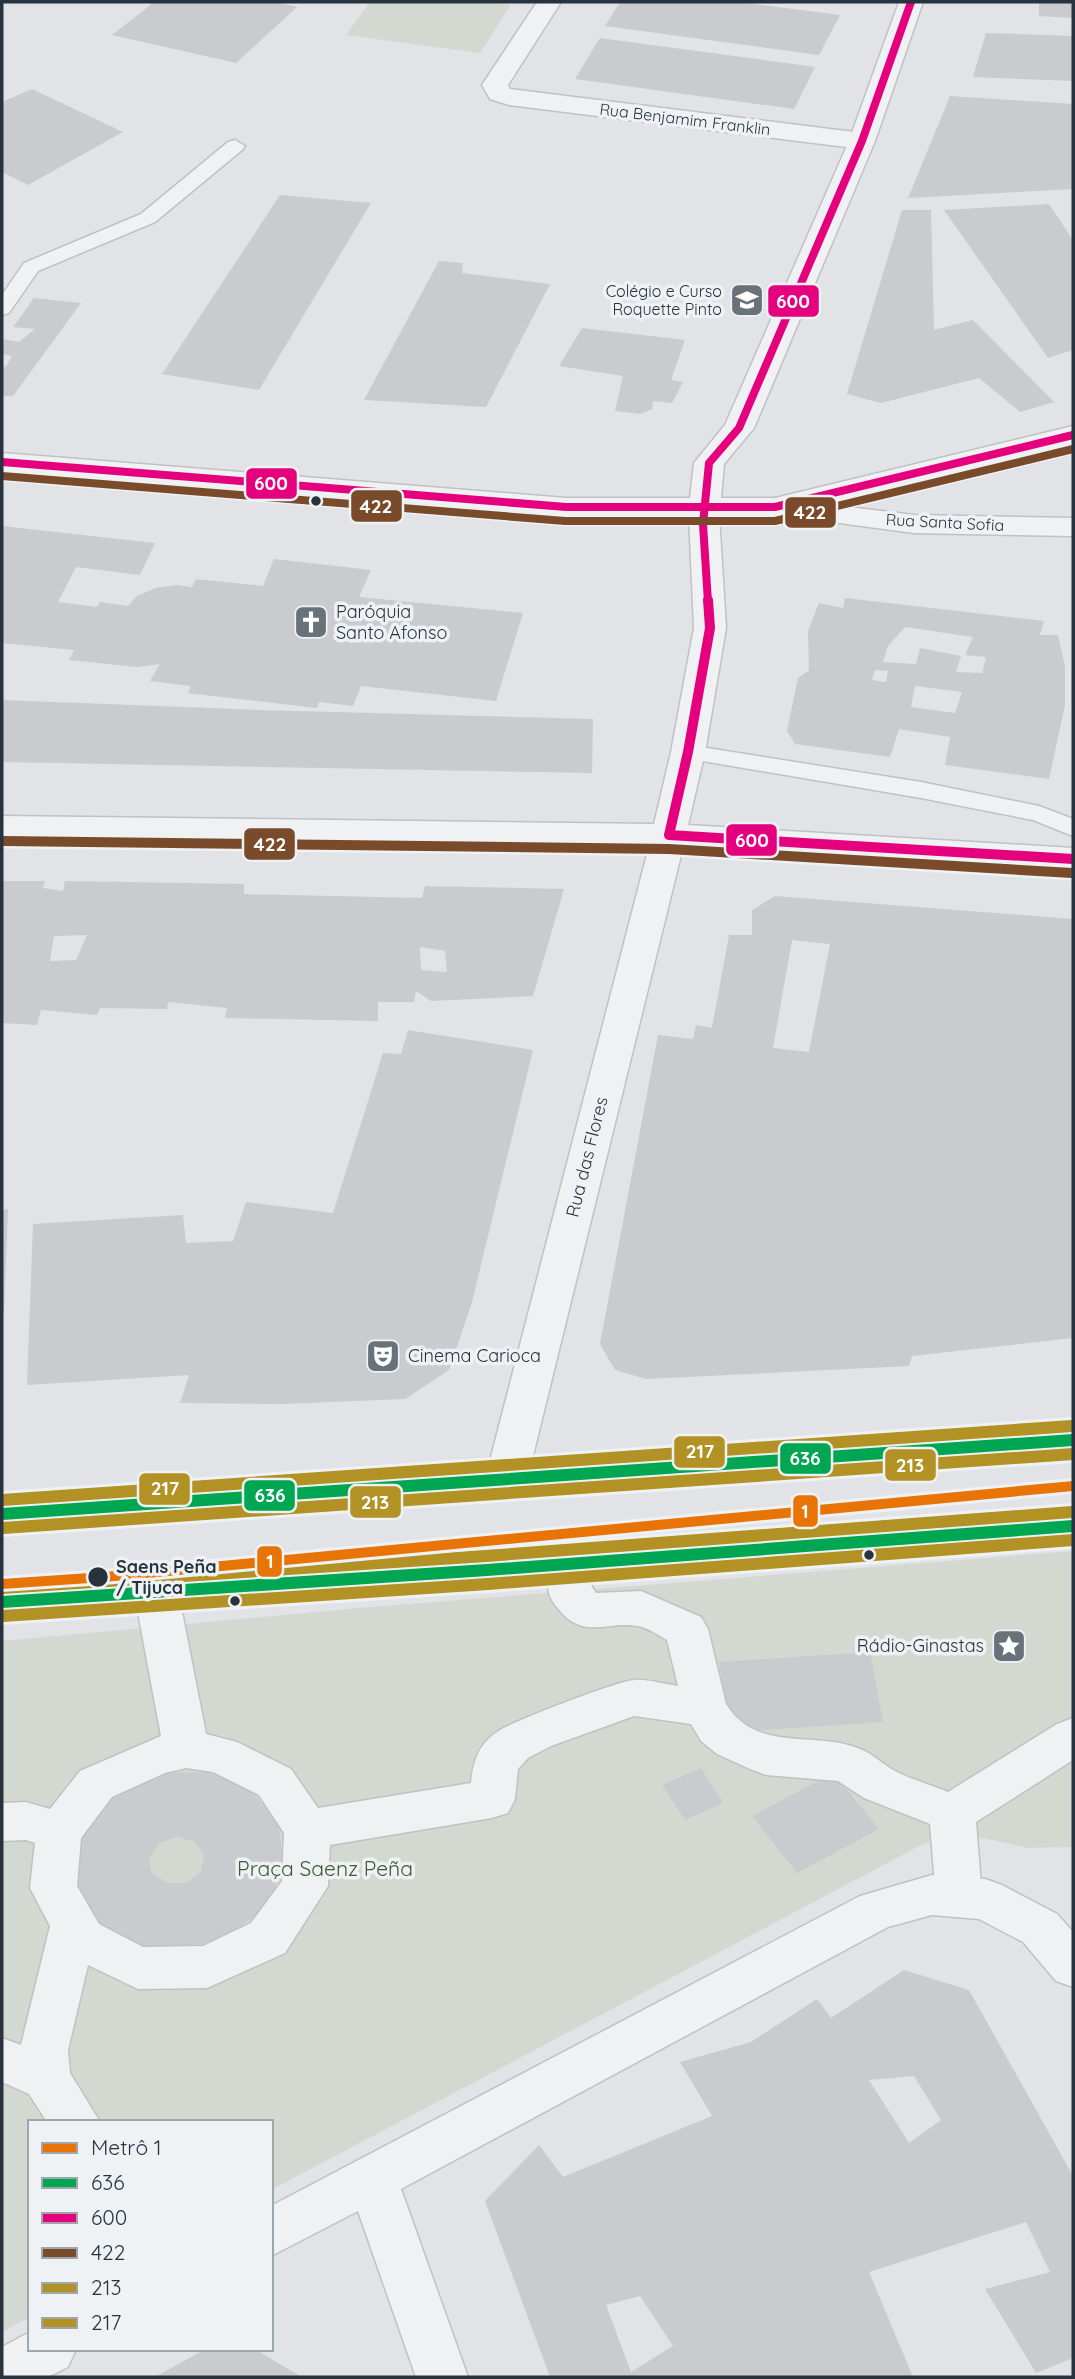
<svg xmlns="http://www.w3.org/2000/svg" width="1075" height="2379" font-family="Quicksand,sans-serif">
<rect width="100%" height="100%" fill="#e1e3e6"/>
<path fill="#d3d9d1" d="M370,2H483L511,5L480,53L346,35Z
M1073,1551V1847L1028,1848L983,1838L954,1836L925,1843L271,2190V2122H30V2317L2,2332V1641L359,1608Z"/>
<path fill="#c9cbce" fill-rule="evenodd" d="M154,2H276L297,7L236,63L112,35Z
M620,2H739L840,15L819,55L605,26Z
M1039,2H1073V18L1039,16Z
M986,33L1073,36V81L973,77Z
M600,38L815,67L794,109L575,79Z
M32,89L123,132L28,185L2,172V102Z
M950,96L1073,104V189L908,198Z
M280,195L371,203L259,390L162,374Z
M1049,204L1073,240V350L1048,358L944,210Z
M902,210H931L934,330L973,320L1054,402L1020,412L979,378L881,403L847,394Z
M439,261L463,263L462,273L550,284L486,407L364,400Z
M34,298L81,303L13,396H2V366L6,367L12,356L2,354V342L4,339L19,342L35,329L13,327Z
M582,328L685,340L671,380L683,382L672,403L653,401L652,409L641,414L615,411L623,376L559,366Z
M2,526L155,543L140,575L76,567L58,602L97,607L100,602L128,606L137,596L156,588L177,585L192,587L196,579L263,586L274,559L371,570L359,597L523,613L496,701L361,686L353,706L319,702L317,708L188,693L191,686L150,681L160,664L137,667L69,660L74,650L2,643Z
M845,598L1044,621L1040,635H1058L1065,666V705L1049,779L945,765L950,737L899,729L890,757L795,744L787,731L798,678L809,670L808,631L819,603L843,608ZM905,627L973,637L965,655L986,657L982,673L956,672L961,656L920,648L916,664L883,662L888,646ZM875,670L888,671L886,682L872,680ZM915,686L962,692L955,713L911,707Z
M2,700L260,710L593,719L592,773L2,762Z
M2,881H45L43,888L63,891L65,881L244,884V894L422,898L425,886L564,889L533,996L431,1001L416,991L414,1002H378V1021L225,1018L227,1008L168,1002L167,1009L100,1008L97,1015L41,1010L37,1025L2,1023ZM87,935L76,960L50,961L54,936ZM420,947L445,951L447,972L421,970Z
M775,896L1073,919V1338L912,1356L909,1366L646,1379L615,1370L600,1344L658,1035L693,1039L696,1025L712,1028L729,935H752V910ZM792,940L830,944L809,1052L773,1048Z
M408,1030L533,1050L472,1302L449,1370L405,1399L282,1404L180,1403L189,1375L27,1385L33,1224L183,1215L186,1243L233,1241L246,1202L333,1213L383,1053L401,1054Z
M8,1209L4,1313H2V1210Z
M870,1652L883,1722L731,1732L719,1662Z
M701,1768L723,1803L685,1820L662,1785Z
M206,1772L250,1789L278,1823L284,1865L266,1907L226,1938L175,1951L125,1943L87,1914L71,1874L80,1830L110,1794L156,1773ZM177,1837L195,1842L204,1855L201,1871L186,1883H167L152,1874L149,1858L159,1843Z
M833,1773L879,1829L797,1873L752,1816Z
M904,1970L969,1990L1073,2176V2358L1036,2373L985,2289L1050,2272L1026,2222L869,2272L913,2377H550L485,2201L539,2145L563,2177L712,2116L680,2062L751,2042L817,1999L831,2018ZM914,2076L941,2120L909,2143L869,2080ZM640,2296L673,2346L631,2372L606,2305Z
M204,2350H256L302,2377H155Z"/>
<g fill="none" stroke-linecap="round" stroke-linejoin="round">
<g stroke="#bfc1c4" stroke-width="3">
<path id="service" d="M235,140L245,146L242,150L155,222L38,271L9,313L2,315V295L24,263L141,214L228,142Z
M688,745L921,782L1039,806L1073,819V836L1033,820L921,798L679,757L676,752L679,747Z"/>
</g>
<g stroke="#bfc1c4" stroke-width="3">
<path id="pedestrian" d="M669,824L681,827L686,835L527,1480L521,1491L506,1496L491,1491L485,1480L652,835L657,827Z
M566,1547L581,1552C588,1565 587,1582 596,1593L641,1591L701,1617L708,1629L726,1704C757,1754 815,1730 860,1749C874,1754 884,1766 897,1772C913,1780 931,1785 948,1792L1057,1724L1073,1718V1760L976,1822L982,1897L976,1911L959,1917L942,1911L936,1897L930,1824L864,1798L838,1781L766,1775L750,1769L717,1754L701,1741L691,1724L634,1716L551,1746L528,1758L518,1769L515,1799L508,1813L492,1818L330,1845L328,1886L285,1953L207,1988L138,1989L88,1965L68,2050L70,2073L100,2122H47L29,2094L2,2082V2038L21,2045L50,1926L30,1888L35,1843L26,1840L2,1841V1803L26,1802L50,1809L80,1771L161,1736L134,1591L141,1579L156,1574L171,1579L178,1591L206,1734L237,1742L291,1769L318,1808L471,1783C473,1762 478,1745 497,1732C510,1722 618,1681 634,1680C648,1679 664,1684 678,1686L667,1640C658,1635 647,1627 637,1626C609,1621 584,1639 561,1612C555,1605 549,1598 548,1588C545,1574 544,1565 551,1552ZM186,1768L213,1772L259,1795L284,1833L282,1881L251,1923L203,1946L143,1947L99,1924L77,1886L81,1838L112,1797L165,1773Z"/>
</g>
<g stroke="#bfc1c4" stroke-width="3">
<path id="minor" d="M537,2H561L508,85L510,89L862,133L871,135L875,141L871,147L862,149L509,105L490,99L482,85Z
M775,498L914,515L1073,518V536L914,533L764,513L760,507L764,501Z
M932,1875L985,1879L1002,1885L1057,1914L1073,1932V1987L1056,1981L1023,1942L979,1919L932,1915L888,1927L401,2189L468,2377H416L358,2211L271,2256V2206L860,1896Z
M30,2332V2349H76L68,2367L48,2377H2V2347Z"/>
</g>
<g stroke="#bfc1c4" stroke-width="3">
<path id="tertiary" d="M899,2H923L875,141L754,428L724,464L721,498H775L1073,426V444L775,516H719L726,628L705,752L688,825L1073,848V870L669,846L2,838V816L654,824L671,752L694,628L689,516H566L2,471V453L566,498H690L694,463L725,425L849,141Z"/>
</g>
<use href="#service" fill="#f0f1f2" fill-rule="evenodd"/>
<use href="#pedestrian" fill="#f0f1f2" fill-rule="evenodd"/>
<use href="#minor" fill="#f0f1f2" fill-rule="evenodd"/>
<use href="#tertiary" fill="#f0f1f2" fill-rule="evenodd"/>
<path fill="#bfc2c5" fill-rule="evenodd" d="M1073,1424V1456L2,1530V1498Z
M1073,1510V1543L487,1587L2,1619V1585L487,1553Z"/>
<g stroke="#eef2f5" stroke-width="18">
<path id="bus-1" d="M2,1514L1073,1440
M2,1602L487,1570L1073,1526"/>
</g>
<g stroke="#eef2f5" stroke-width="11">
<path id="bus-2-far1" d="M2,462L566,507H775L1073,435
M708,602L703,524L709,463L739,428L862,141L911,2"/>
</g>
<g stroke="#eef2f5" stroke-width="15">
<path id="bus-2" d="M708,600L710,628L688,752L669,835L1073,859"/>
</g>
<g stroke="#eef2f5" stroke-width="11">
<path id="bus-3-far1" d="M2,476L565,521H775L1073,449"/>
</g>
<g stroke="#eef2f5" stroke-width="15">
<path id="bus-3" d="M2,841L669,849L1072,873"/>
</g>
<g stroke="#eef2f5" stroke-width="18">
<path id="bus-4" d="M3,1528L1073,1454
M3,1616L488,1584L1073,1540"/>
</g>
<g stroke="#eef2f5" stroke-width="18">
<path id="bus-5" d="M2,1500L1072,1426
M2,1588L486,1556L1072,1512"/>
</g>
<use href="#bus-1" stroke="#00a651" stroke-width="12"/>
<use href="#bus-2-far1" stroke="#e5007d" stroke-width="8"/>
<use href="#bus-2" stroke="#e5007d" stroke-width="10"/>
<use href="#bus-3-far1" stroke="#7a4b2a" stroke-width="8"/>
<use href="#bus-3" stroke="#7a4b2a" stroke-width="10"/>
<use href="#bus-4" stroke="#b29125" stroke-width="12"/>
<use href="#bus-5" stroke="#b29125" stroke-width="12"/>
<g stroke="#eef2f5" stroke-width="6">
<path id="metro-1" d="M1073,1481V1491L104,1582L2,1589V1579L104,1572Z"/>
</g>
<use href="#metro-1" fill="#e77405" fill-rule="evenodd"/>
</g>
<defs>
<g id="school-square" transform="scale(1.75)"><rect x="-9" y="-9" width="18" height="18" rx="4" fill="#697179" stroke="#eef2f5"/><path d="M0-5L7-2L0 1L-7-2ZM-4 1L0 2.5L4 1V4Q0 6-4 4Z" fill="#fff"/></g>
<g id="church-square" transform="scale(1.75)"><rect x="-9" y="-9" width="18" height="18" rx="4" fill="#697179" stroke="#eef2f5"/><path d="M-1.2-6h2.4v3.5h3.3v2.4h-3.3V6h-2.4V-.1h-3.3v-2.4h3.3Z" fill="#fff"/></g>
<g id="theatre-square" transform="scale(1.75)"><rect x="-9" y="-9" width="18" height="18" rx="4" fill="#697179" stroke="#eef2f5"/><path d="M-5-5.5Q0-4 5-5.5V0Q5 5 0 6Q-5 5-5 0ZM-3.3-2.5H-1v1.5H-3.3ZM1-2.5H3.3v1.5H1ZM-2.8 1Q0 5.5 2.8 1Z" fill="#fff"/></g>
<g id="sight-square" transform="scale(1.75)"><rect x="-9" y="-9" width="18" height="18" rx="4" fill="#697179" stroke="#eef2f5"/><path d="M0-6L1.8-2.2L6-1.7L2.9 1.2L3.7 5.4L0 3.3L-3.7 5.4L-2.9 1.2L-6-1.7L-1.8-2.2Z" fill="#fff"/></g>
</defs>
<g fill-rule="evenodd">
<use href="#school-square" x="747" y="300"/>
<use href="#church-square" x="311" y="622"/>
<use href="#theatre-square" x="383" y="1356"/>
<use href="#sight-square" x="1009" y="1646"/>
</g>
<g fill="#28333e" stroke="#eef2f5" stroke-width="2.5">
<circle cx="316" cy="501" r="6"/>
<circle cx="869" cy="1555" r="6"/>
<circle cx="98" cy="1577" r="11"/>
<circle cx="235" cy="1601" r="6"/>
</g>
<g text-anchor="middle" stroke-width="7" stroke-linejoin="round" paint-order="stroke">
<g font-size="16" fill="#28333e" stroke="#eef2f5">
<text transform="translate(685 119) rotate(7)" y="6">Rua Benjamim Franklin</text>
<text transform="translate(945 522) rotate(3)" y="6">Rua Santa Sofia</text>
</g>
<g font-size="16" fill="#28333e" stroke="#eef2f5" text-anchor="end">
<text x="722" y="297">Colégio e Curso<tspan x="722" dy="18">Roquette Pinto</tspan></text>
</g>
<g font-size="18" fill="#28333e" stroke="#eef2f5" text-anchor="start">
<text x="336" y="618">Paróquia<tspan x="336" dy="21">Santo Afonso</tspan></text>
<text x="408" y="1362">Cinema Carioca</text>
<text x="984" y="1652" text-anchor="end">Rádio-Ginastas</text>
</g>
<g font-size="18" fill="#28333e" stroke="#eef2f5">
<text transform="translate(587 1157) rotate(-76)" y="6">Rua das Flores</text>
</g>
<g font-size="18" font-weight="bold" fill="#28333e" stroke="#eef2f5" text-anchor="start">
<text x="116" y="1573">Saens Peña<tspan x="116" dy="21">/ Tijuca</tspan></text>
</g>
<g font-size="21" fill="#425936" stroke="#eef2f5">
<text x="325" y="1876">Praça Saenz Peña</text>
</g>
</g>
<g stroke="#eef2f5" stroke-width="2.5">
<rect x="767" y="284" width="53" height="34" rx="7" fill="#e5007d"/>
<rect x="245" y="467" width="53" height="33" rx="7" fill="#e5007d"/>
<rect x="350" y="489" width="53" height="34" rx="7" fill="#7a4b2a"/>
<rect x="784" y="496" width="53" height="33" rx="7" fill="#7a4b2a"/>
<rect x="725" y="823" width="53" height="34" rx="7" fill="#e5007d"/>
<rect x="243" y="827" width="53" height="34" rx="7" fill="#7a4b2a"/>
<rect x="673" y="1435" width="53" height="34" rx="7" fill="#b29125"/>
<rect x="779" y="1442" width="53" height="33" rx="7" fill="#00a651"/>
<rect x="884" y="1448" width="53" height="34" rx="7" fill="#b29125"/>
<rect x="138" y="1472" width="53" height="34" rx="7" fill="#b29125"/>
<rect x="243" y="1479" width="53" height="33" rx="7" fill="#00a651"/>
<rect x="349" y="1485" width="53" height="34" rx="7" fill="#b29125"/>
<rect x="792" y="1494" width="27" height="34" rx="7" fill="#e77405"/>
<rect x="256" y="1545" width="27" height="33" rx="7" fill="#e77405"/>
</g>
<g font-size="19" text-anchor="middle" font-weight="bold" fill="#fff">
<text x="793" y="308">600</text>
<text x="271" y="490">600</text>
<text x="376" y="513">422</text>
<text x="810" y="519">422</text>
<text x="752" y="847">600</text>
<text x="270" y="851">422</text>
<text x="700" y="1458">217</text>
<text x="805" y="1465">636</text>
<text x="910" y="1472">213</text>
<text x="165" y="1495">217</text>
<text x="270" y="1502">636</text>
<text x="375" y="1509">213</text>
<text x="805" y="1518">1</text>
<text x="270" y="1568">1</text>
</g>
<rect width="1075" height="2379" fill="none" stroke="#28333e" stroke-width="7"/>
<rect x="28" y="2120" width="245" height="231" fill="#eef2f5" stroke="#9fa6ac" stroke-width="2"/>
<rect x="42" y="2143" width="35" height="10" fill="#e77405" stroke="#9fa6ac" stroke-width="2"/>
<text x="91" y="2155" font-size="21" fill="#28333e">Metrô 1</text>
<rect x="42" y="2178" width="35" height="10" fill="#00a651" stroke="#9fa6ac" stroke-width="2"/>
<text x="91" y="2190" font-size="21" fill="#28333e">636</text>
<rect x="42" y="2213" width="35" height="10" fill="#e5007d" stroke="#9fa6ac" stroke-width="2"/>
<text x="91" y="2225" font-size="21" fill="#28333e">600</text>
<rect x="42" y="2248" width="35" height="10" fill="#7a4b2a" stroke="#9fa6ac" stroke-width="2"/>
<text x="91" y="2260" font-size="21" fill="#28333e">422</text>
<rect x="42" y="2283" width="35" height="10" fill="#b29125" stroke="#9fa6ac" stroke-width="2"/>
<text x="91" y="2295" font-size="21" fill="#28333e">213</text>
<rect x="42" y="2318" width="35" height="10" fill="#b29125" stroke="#9fa6ac" stroke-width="2"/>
<text x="91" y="2330" font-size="21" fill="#28333e">217</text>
</svg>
